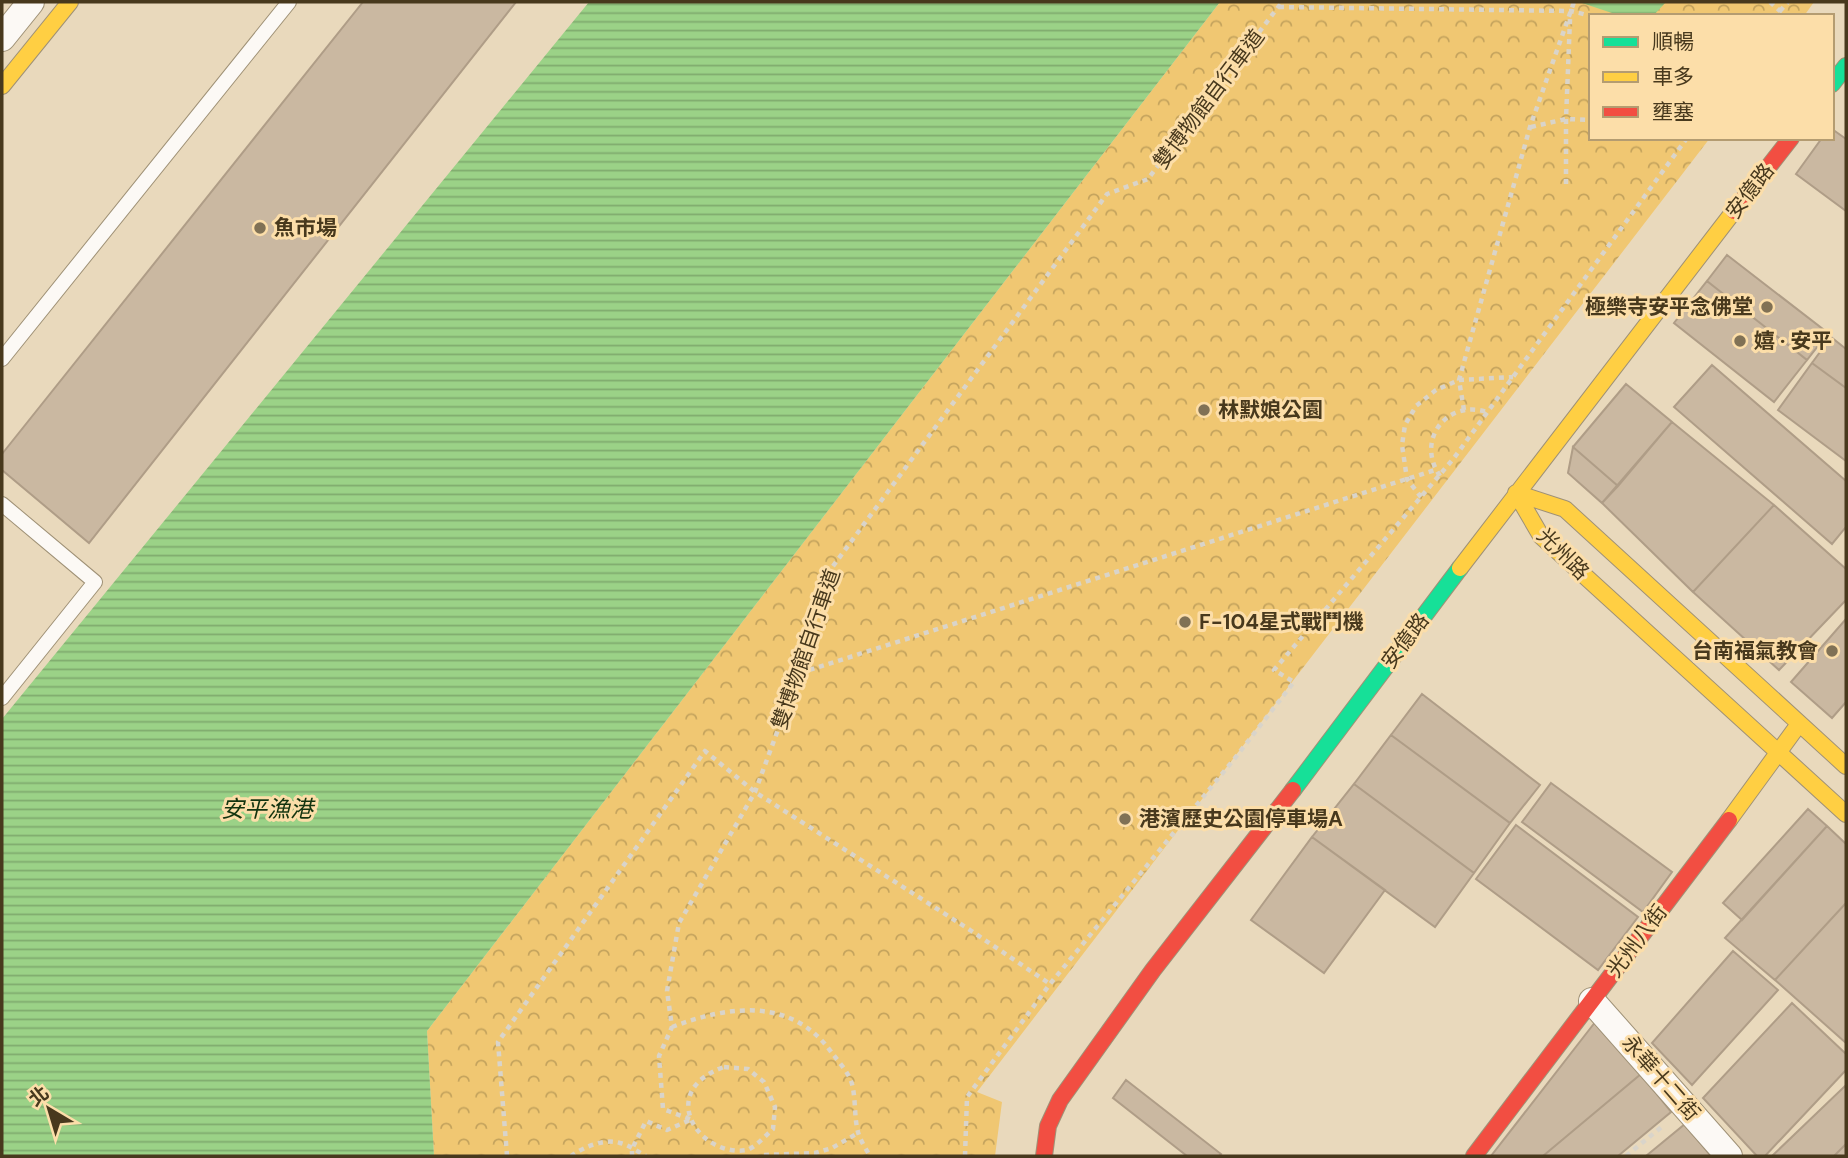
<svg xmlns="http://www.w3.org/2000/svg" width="1848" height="1158" font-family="'DM Sans','Noto Sans TC',sans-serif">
<defs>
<pattern id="park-crowns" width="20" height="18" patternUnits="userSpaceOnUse" patternTransform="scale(1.75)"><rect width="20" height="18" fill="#f0c772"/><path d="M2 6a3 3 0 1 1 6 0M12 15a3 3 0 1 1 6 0" fill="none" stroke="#c4a35d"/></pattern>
<pattern id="water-rules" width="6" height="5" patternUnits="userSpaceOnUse" patternTransform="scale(1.75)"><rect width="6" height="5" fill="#9bd287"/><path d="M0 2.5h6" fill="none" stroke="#80ab6e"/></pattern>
</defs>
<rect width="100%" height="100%" fill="#e9d9bc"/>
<path fill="url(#park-crowns)" d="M1220,2H1814L1804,16H1591V138H1710L977,1092L1002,1102L995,1156H434L427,1031Z"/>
<path fill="url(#water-rules)" d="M589,2H1220L427,1031L434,1156H2V719Z
M1579,2H1666L1653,16H1621Z"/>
<path fill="#cab8a1" stroke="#af9d87" stroke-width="2" d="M363,2H516L89,543L2,470V454Z
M1832,129L1846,139V211L1796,174L1822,138H1832Z
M1727,255L1828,333L1807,360L1707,281Z
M1707,281L1807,360L1774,402L1674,323Z
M1831,337L1846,349V388L1812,363Z
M1812,363L1846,388V461L1778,410Z
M1712,365L1846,481V527L1832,544L1674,407Z
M1626,384L1672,422L1618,486L1573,447Z
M1672,422L1774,505L1693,592L1602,503Z
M1573,447L1618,486L1602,503L1568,473Z
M1774,505L1846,569V600L1779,670L1693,592Z
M1846,619V702L1832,718L1791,682Z
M1422,694L1540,785L1510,823L1391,735Z
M1391,735L1510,823L1474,873L1354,784Z
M1551,783L1672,872L1643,912L1522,822Z
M1354,784L1474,873L1435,927L1312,837Z
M1808,809L1827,826L1742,920L1723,903Z
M1516,825L1638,917L1598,970L1476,879Z
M1827,826L1846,844V903L1775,980L1725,938Z
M1312,837L1385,890L1324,973L1251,920Z
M1846,903V1043L1775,980Z
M1733,951L1778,990L1692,1085L1652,1043Z
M1792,1003L1846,1054V1070L1765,1156H1757L1703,1098Z
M1596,1021L1641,1074L1543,1156H1491Z
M1641,1074L1671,1112L1618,1156H1543Z
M1126,1080L1221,1154L1219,1156H1187L1113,1098Z
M1846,1085V1144L1834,1156H1772Z
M1685,1124L1711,1156H1646Z
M1846,1144V1156H1834Z"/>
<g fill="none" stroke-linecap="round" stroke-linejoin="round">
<g stroke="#9f9176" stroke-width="16">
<path id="lane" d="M2,359L289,2
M2,504L95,582L2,698"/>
</g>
<g stroke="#9f9176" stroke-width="28">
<path id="street" d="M2,38L31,2
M1592,1001L1729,1156"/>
</g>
<g stroke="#9f9176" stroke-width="18">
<path id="fast" d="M1832,84L1846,66
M1293,790L1460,568"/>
</g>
<g stroke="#9f9176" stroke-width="18">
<path id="slow" d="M2,86L70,2
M1516,493L1541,536L1846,814
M1516,493L1565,509L1846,766
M1460,568L1734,211
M1729,820L1799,724"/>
</g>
<g stroke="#9f9176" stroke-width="18">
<path id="jam" d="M1734,211L1791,138
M1044,1156L1048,1126L1060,1100L1153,970L1293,790
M1474,1156L1729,820"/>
</g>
<path stroke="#d9d4ca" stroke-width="4.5" stroke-dasharray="5 5" stroke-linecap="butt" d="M1770,2L1780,11L1777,16
M1279,7L1571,11L1591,16
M1780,11L1788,2
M1531,127L1566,119L1591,120
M1566,184V119L1570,19
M1464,410L1459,380L1530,127L1574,2
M1440,476C1415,440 1447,399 1487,412
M1421,497L1407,479L1402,445L1405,425L1416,406L1436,390L1459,380L1513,377
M800,673L1435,470
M672,1027C730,1005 792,997 832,1053C839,1062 849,1073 852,1084C856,1100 854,1117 858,1132C860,1140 866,1149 870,1156
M724,1067L748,1069L764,1082L775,1107L773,1129C765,1136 757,1146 747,1150C699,1158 655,1091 724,1067Z
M690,1119L663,1109L659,1056L672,1027L667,991L679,923L755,792L799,673L828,573L1107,194L1148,179L1282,2
M764,1155L815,1153L832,1148L858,1133
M507,1156L498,1042L705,751L755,792L970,930L1050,984
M571,1156C584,1147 604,1138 620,1143C629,1145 638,1152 646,1156
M632,1156V1149L646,1121L667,1130L690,1120
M965,1156L967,1097L1050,984L1235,758L1294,682L1274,670L1454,458L1687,138
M1626,1156L1664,1125"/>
<use href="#lane" stroke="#fcf9f5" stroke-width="14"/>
<use href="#street" stroke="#fcf9f5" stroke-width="26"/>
<use href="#fast" stroke="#16e098" stroke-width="16"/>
<use href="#slow" stroke="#ffcf43" stroke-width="16"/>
<use href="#jam" stroke="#f24e42" stroke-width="16"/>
</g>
<g fill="#807155" stroke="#fcdea9" stroke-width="2.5">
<circle cx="260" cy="228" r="7"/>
<circle cx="1767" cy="307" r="7"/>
<circle cx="1740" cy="341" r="7"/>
<circle cx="1204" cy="410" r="7"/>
<circle cx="1185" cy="622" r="7"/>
<circle cx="1832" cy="651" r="7"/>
<circle cx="1125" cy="819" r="7"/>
</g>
<g text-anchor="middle" stroke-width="6" stroke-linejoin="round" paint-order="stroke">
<g font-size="21" fill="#48391d" stroke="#fcdea9">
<text transform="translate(1209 99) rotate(-53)" y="7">雙博物館自行車道</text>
<text transform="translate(1750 191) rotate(-52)" y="7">安億路</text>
<text transform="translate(1563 554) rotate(45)" y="7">光州路</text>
<text transform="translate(1405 641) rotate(-53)" y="7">安億路</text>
<text transform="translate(806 649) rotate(-71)" y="7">雙博物館自行車道</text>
<text transform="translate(1637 941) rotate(-53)" y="7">光州八街</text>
<text transform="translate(1661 1078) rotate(49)" y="7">永華十二街</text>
</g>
<g font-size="21" font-weight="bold" fill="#48391d" stroke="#fcdea9" text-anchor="start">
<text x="274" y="235">魚市場</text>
<text x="1753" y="314" text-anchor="end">極樂寺安平念佛堂</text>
<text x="1754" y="348">嬉 · 安平</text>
<text x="1218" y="417">林默娘公園</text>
<text x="1199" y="629">F-104星式戰鬥機</text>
<text x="1818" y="658" text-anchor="end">台南福氣教會</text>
<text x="1139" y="826">港濱歷史公園停車場A</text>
</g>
<g font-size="23" font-style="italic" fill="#13340f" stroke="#fcdea9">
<text x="267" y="817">安平漁港</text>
</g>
</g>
<rect width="1848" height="1158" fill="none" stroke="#48391d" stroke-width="7"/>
<rect x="1589" y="14" width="245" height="126" fill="#fcdea9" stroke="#b49c71" stroke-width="2"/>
<rect x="1603" y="37" width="35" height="10" fill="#16e098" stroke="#b49c71" stroke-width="2"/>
<text x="1652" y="49" font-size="21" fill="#48391d">順暢</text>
<rect x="1603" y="72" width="35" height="10" fill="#ffcf43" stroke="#b49c71" stroke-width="2"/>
<text x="1652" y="84" font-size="21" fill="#48391d">車多</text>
<rect x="1603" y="107" width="35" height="10" fill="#f24e42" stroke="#b49c71" stroke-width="2"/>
<text x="1652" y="119" font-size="21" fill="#48391d">壅塞</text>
<g transform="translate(49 1109) rotate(322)" stroke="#fcdea9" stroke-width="5" paint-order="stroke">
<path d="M0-5L12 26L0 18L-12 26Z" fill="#48391d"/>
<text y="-10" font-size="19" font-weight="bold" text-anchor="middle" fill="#48391d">北</text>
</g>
</svg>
